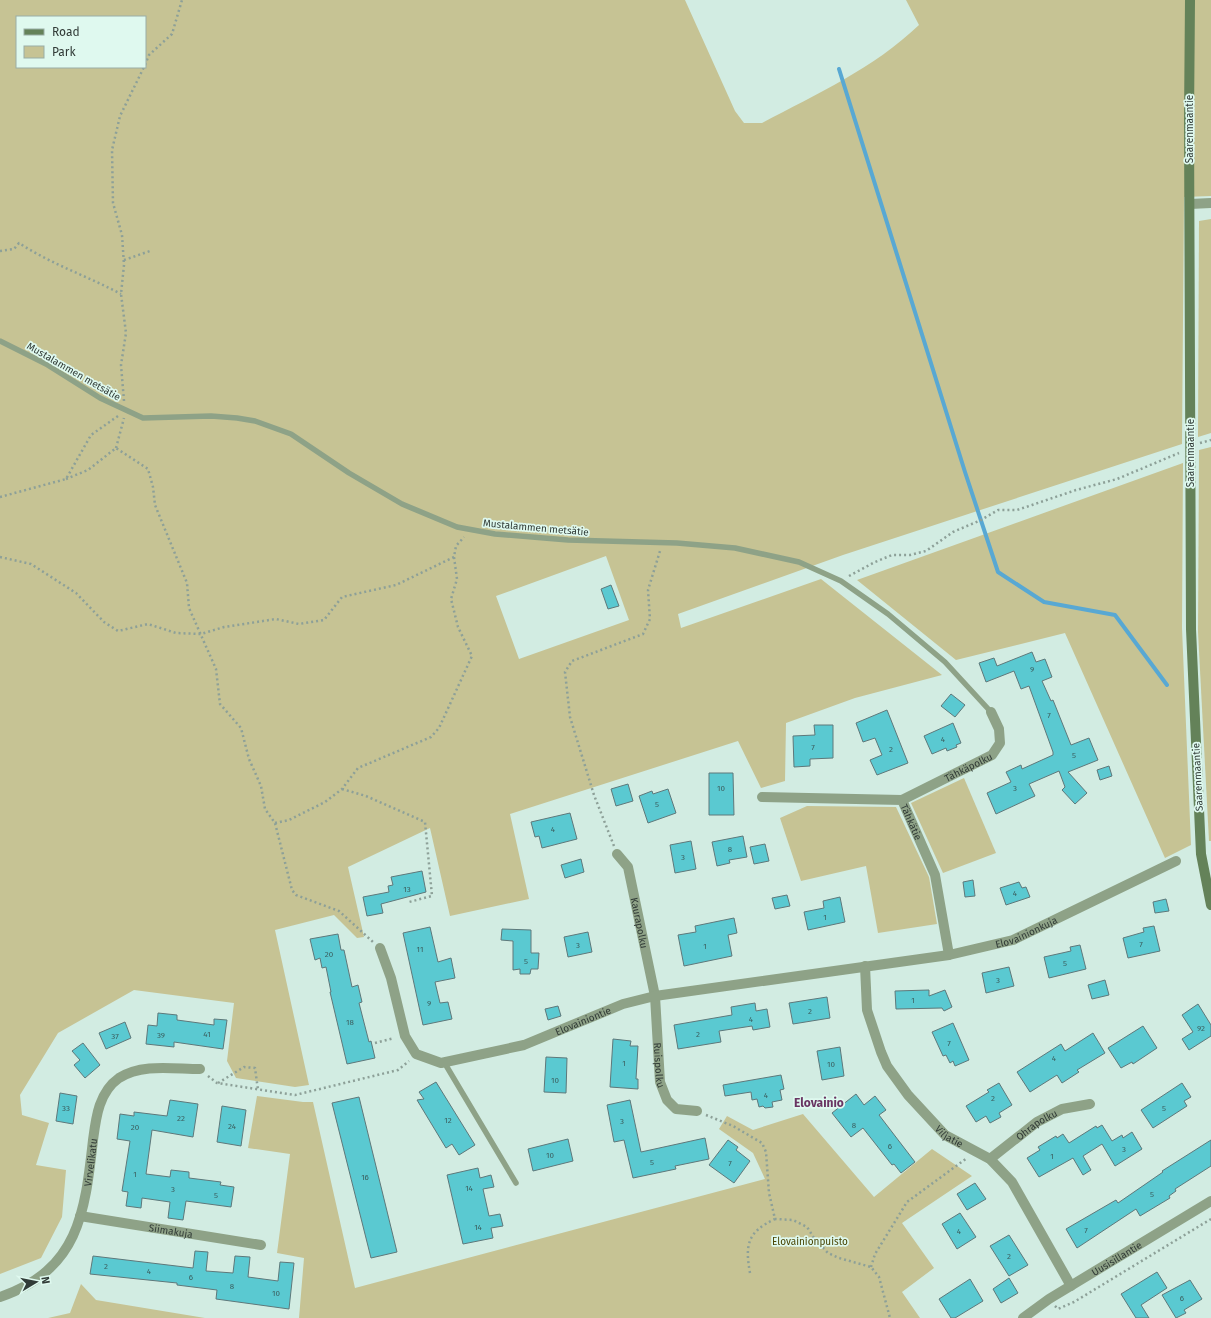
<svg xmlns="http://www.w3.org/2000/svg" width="1211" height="1318" font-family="'Fira Sans',sans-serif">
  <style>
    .green { fill: #c6c394; fill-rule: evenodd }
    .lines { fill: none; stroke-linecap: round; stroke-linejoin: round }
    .stream { stroke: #58a8d3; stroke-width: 4 }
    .building { fill: #5ac9d1; stroke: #5e787a }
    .path { stroke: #8da098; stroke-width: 2.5; stroke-dasharray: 2 3; stroke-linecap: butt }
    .lane { stroke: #8ea287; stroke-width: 5.5 }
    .street { stroke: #8ea287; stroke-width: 10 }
    .secondary { stroke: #648259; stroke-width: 10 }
    .labels { text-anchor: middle; stroke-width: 3.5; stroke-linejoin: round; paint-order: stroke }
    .number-label { font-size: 8px; fill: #3b5e5e }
    .street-label { font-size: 10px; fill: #313b37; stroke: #dff9ef }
    .park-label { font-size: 10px; fill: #484302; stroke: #dff9ef }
    .quarter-label { font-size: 12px; font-weight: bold; fill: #693462; stroke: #dff9ef }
  </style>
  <rect width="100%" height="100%" fill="#d2ece2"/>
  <g class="green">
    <path d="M 0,0 L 685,0 L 735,111 L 744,123 L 762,123 C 817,94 874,68 919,25 L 906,0 L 1211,0 L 1211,196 L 1184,197 L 1182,444 L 843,555 L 678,614 L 681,628 L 821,579 L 942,675 L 855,698 L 786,723 L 785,781 L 761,788 L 738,741 L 510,814 L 529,899 L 450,916 L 430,828 L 348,867 L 364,937 L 357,938 L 334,915 L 275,930 L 309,1085 L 295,1087 L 236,1078 L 227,1061 L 234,1003 L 134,990 L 58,1033 L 20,1095 L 22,1115 L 49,1123 L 36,1165 L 66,1170 L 62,1217 L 41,1258 L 0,1274 ZM 17,17 L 145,17 L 145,67 L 17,67 ZM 606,556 L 629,620 L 519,659 L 496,596 Z"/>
    <polygon points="1211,219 1211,433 1198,437 1199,221"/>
    <polygon points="1211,447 1211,841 1209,841 1198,632 1199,450"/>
    <polygon points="1183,463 1182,628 1191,845 1165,858 1065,633 956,660 857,580"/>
    <polygon points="964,778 996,853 943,873 911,803"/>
    <polygon points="807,806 896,807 929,877 937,924 878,933 866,866 801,881 780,818"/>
    <polygon points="257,1096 303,1102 313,1102 355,1288 765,1179 753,1153 719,1129 727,1116 753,1130 803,1114 874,1197 932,1149 972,1176 902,1223 934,1268 902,1292 920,1318 299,1318 304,1258 277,1253 290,1154 248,1148"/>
    <polygon points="81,1284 96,1300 205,1318 48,1318 70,1313"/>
  </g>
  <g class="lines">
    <polyline class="stream" points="839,69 965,472 998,572 1044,602 1115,615 1167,685"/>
  </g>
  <g class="building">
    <polygon points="611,585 619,606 608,609 601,589"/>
    <polygon points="1032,652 1036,662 1045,659 1052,677 1042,681 1051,701 1053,700 1071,745 1089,738 1098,760 1068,772 1087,793 1075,804 1062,790 1065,787 1059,771 1029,784 1035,796 996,814 987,793 1011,782 1006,772 1021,765 1022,769 1053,755 1053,752 1029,686 1021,689 1014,671 986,682 979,663 994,658 997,666"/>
    <polygon points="951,694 965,705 955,717 941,706"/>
    <polygon points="887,710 908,763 877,775 870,760 882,755 875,738 863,742 856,723"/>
    <polygon points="953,723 961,743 956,745 957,747 947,751 946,748 932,754 924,736"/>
    <polygon points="814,725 833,725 833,758 810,759 810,766 794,767 793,736 815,735"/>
    <polygon points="1109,766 1112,776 1100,780 1097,770"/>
    <polygon points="709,773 733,773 734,815 709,815"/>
    <polygon points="628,784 633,801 616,806 611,789"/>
    <polygon points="668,789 676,813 648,823 639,796 652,791 653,794"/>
    <polygon points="570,813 577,839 542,848 539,836 535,837 531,822"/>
    <polygon points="743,836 747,857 729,860 730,863 717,866 712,842"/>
    <polygon points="691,841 696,869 675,873 670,845"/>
    <polygon points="765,844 769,861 754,864 750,847"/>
    <polygon points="581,859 584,872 565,878 561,865"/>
    <polygon points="422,871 426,892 381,904 383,913 367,916 363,897 389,892 388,886 393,885 391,877"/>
    <polygon points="973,880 975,896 965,897 963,882"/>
    <polygon points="1019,882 1022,888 1026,887 1030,897 1006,905 1000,888"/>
    <polygon points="787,895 790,906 775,909 772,898"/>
    <polygon points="840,897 845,922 808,930 804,912 824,908 823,901"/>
    <polygon points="1166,899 1169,911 1155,913 1153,902"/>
    <polygon points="734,918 737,933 728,935 732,956 684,966 678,935 696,932 695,926"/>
    <polygon points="1154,926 1160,951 1128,958 1123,938 1144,932 1143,928"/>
    <polygon points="430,927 438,962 451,958 455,978 435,982 440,1003 448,1002 452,1019 423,1025 403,933"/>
    <polygon points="502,929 531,930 531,953 539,953 538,969 531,969 530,974 520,974 520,969 513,970 513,941 501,940"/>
    <polygon points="588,932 592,952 568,957 564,937"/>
    <polygon points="338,934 341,950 344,950 352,987 358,985 362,1002 359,1003 369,1042 371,1041 375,1058 347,1064 330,992 331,992 326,967 322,968 320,958 315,960 310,939"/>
    <polygon points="1080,945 1086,969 1049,978 1044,957 1071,951 1070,947"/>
    <polygon points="1009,967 1014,986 986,993 982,973"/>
    <polygon points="1105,980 1109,995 1092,999 1088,985"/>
    <polygon points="929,990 929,996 945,990 952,1007 944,1011 942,1008 896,1009 895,991"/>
    <polygon points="827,997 830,1018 793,1024 789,1003"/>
    <polygon points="755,1003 756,1011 767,1009 770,1027 753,1030 752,1026 719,1031 721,1042 678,1049 674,1025 732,1015 731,1007"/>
    <polygon points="1198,1004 1211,1025 1211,1036 1189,1050 1182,1039 1193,1032 1182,1015"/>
    <polygon points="558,1006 561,1016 548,1020 545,1009"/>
    <polygon points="158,1013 177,1015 177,1020 214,1025 214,1019 227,1020 223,1049 174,1042 174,1047 146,1044 148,1025 157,1026"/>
    <polygon points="125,1022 131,1038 106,1049 99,1033"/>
    <polygon points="953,1023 969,1060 955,1066 953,1061 950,1063 946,1055 943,1056 932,1032"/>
    <polygon points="1143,1026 1157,1048 1133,1064 1132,1062 1121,1068 1108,1048"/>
    <polygon points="1093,1033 1105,1053 1077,1070 1079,1072 1062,1083 1057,1075 1030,1092 1017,1072 1061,1044 1065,1051"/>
    <polygon points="613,1039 631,1041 630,1046 638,1046 636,1079 638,1079 638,1089 610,1087"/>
    <polygon points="83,1043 100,1065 85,1078 74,1065 80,1060 72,1051"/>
    <polygon points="840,1047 844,1076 822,1080 817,1051"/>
    <polygon points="546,1057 567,1058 566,1093 544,1092"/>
    <polygon points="781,1075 784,1089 780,1090 782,1100 772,1102 773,1107 765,1108 763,1106 759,1107 757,1099 752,1100 751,1092 725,1096 723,1085"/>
    <polygon points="436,1082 475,1145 459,1155 452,1144 446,1148 417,1100 424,1099 419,1092"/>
    <polygon points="999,1083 1012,1105 999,1113 1001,1117 990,1123 986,1116 976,1122 966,1106 989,1092 987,1090"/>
    <polygon points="1182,1083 1191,1097 1184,1101 1187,1106 1153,1128 1141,1110"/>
    <polygon points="60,1093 77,1096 73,1124 56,1121"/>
    <polygon points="856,1094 864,1105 875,1096 886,1110 879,1115 915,1162 901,1173 894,1164 892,1165 863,1128 851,1137 832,1113"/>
    <polygon points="359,1097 397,1252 371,1258 332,1103"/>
    <polygon points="170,1100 198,1104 193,1137 152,1130 146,1174 170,1177 171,1170 189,1172 189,1178 221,1182 220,1185 234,1187 231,1207 186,1201 183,1220 168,1218 170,1202 142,1198 141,1208 126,1206 128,1192 122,1191 130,1141 117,1139 120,1114 134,1116 134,1112 167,1116"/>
    <polygon points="630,1100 641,1152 705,1138 709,1159 675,1166 676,1169 633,1178 624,1140 614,1142 607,1105"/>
    <polygon points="222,1106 246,1110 241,1146 217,1142"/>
    <polygon points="1102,1125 1112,1141 1122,1135 1123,1138 1132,1132 1142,1149 1115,1166 1102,1144 1083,1156 1091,1170 1083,1175 1073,1158 1039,1177 1027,1158 1040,1150 1038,1147 1056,1136 1057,1138 1063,1134 1069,1143 1096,1126 1097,1128"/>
    <polygon points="568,1139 573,1161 533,1171 528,1149"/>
    <polygon points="728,1140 738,1147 736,1150 750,1161 734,1183 709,1165"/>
    <polygon points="1211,1140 1211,1166 1175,1189 1176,1191 1169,1196 1170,1198 1140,1216 1136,1209 1077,1248 1066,1229 1116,1200 1118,1203 1163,1172 1162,1171"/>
    <polygon points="478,1168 480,1178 491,1175 494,1187 483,1189 489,1216 500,1214 503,1226 491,1228 493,1238 463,1244 447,1175"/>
    <polygon points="975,1183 986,1199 967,1210 957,1194"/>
    <polygon points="960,1213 976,1237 957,1249 942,1224"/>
    <polygon points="1009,1235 1028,1265 1009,1276 990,1246"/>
    <polygon points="195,1251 208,1252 206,1271 233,1273 235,1256 250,1257 248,1277 278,1281 280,1262 294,1263 289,1309 216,1299 217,1290 177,1285 177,1283 90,1274 93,1256 193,1268"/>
    <polygon points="1157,1272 1167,1288 1141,1305 1149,1318 1136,1318 1121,1294"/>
    <polygon points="1009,1278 1018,1293 1001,1303 993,1289"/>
    <polygon points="970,1279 983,1301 955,1318 951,1318 939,1299"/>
    <polygon points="1190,1280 1202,1299 1184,1310 1186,1313 1176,1318 1162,1295"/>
  </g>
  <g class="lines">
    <g class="path">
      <polyline points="145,65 149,55 172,34 182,0"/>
      <path d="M 0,251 L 14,249 L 19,243 C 51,264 87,276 121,294"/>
      <polyline points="124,260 150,251"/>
      <polyline points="124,401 121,365 126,333 121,294 124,265 122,235 113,203 112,150 120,116 144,67"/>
      <polyline points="1200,443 1211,440"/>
      <polyline points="116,448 124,418"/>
      <polyline points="66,479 88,470 116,448 148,469 153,487 155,505 187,583 189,608 216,669 220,704 241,728 249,759 261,786 265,809 275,823 292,890 296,895 339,911 373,942"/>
      <polyline points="0,497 66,479 91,435 118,416"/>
      <polyline points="0,557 31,564 76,593 104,622 118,631 148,624 176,633 201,634 224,627 276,619 299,624 324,620 342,597 396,585 454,557"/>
      <polyline points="849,576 875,562 892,555 910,555 926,551 953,532 981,520 998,510 1017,510 1032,505 1076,490 1117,479 1179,453"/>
      <polyline points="342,789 366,796 425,822 432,896 409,902"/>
      <polyline points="275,823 289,820 325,802 342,789 358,768 431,737 439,728 472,656 458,627 451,599 457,579 454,557 456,546 464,537"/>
      <polyline points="614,846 594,795 570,717 565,672 572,661 643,634 650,619 648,590 660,551"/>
      <polyline points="375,1043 394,1038"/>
      <polyline points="208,1076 217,1083 295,1095 398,1070 409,1061"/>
      <polyline points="218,1083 244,1067 255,1068 258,1090"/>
      <polyline points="706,1115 733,1126 762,1143 766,1152 769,1193 775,1219 793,1220 807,1227 814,1238 828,1253 839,1258 871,1267 879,1277 890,1318"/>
      <polyline points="871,1267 875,1254 907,1202 967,1158"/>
      <path d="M 750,1273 C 745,1245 747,1232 775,1219"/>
      <polyline points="1055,1306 1058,1309 1074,1302 1211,1219"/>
    </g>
    <g class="lane">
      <polyline points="0,341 46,364 100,398 143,418 211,416 237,418 255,421 291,434 349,473 402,504 457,527 495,534 568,540 677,543 735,548 799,562 841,581 888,614 945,662 991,712"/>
      <polyline points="444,1062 516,1183"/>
    </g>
    <g class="street">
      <polyline points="1190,204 1211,203"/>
      <path id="s1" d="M 762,797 L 902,800 L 935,875 L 949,955"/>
      <path id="s2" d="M 902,800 L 992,755 L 1000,743 L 999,729 L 991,712"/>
      <path id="s3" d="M 617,854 L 628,867 L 655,996 L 660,1082 L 667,1100 L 676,1109 L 697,1111"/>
      <path id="s4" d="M 380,948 L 391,978 L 405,1036 L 416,1054 L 441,1063 L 524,1045 L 623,1004 L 655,996 L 949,955 L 1013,940 L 1176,861"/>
      <path id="s5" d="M 865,966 L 867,1010 L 881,1052 L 887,1066 L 908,1095 L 945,1135 L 990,1159 L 1012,1182 L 1071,1286"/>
      <path id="s6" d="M 990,1159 L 1037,1122 L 1062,1109 L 1090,1104"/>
      <path id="s7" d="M 80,1216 L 261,1245"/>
      <path id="s8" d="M 0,1297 C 79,1270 85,1212 93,1140 C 96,1117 99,1092 119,1078 C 142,1063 174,1069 200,1069"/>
      <path id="s9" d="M 1023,1318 L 1049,1299 L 1211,1201"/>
    </g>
    <polyline class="secondary" points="1190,0 1189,119 1191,629 1201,854 1211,905"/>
  </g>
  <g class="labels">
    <g class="number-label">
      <text x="1032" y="672">9</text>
      <text x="1049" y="718">7</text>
      <text x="943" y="742">4</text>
      <text x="813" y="750">7</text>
      <text x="891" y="752">2</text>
      <text x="1074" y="758">5</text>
      <text x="721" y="791">10</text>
      <text x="1015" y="791">3</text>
      <text x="657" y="807">5</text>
      <text x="553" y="832">4</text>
      <text x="730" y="852">8</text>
      <text x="683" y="860">3</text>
      <text x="407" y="892">13</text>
      <text x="1015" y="896">4</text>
      <text x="825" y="920">1</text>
      <text x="1141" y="947">7</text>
      <text x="578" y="948">3</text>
      <text x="705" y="949">1</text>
      <text x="420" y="952">11</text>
      <text x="329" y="957">20</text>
      <text x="526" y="964">5</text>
      <text x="1065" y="966">5</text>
      <text x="998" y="983">3</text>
      <text x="913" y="1003">1</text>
      <text x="429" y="1006">9</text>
      <text x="810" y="1014">2</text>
      <text x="751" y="1022">4</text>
      <text x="350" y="1025">18</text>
      <text x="1201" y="1031">92</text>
      <text x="207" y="1037">41</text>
      <text x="698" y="1037">2</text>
      <text x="161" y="1038">39</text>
      <text x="115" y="1039">37</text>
      <text x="949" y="1046">7</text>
      <text x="1054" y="1061">4</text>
      <text x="624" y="1066">1</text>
      <text x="831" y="1067">10</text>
      <text x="555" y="1083">10</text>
      <text x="766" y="1098">4</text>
      <text x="993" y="1101">2</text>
      <text x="66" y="1111">33</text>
      <text x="1164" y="1111">5</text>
      <text x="181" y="1121">22</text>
      <text x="448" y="1123">12</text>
      <text x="622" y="1124">3</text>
      <text x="854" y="1128">8</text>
      <text x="232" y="1129">24</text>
      <text x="135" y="1130">20</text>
      <text x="890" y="1149">6</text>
      <text x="1124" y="1152">3</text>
      <text x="550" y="1158">10</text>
      <text x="1052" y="1159">1</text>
      <text x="652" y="1165">5</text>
      <text x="730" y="1166">7</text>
      <text x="135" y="1177">1</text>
      <text x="365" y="1180">16</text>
      <text x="469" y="1191">14</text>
      <text x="173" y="1192">3</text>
      <text x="1152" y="1197">5</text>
      <text x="216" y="1198">5</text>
      <text x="478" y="1230">14</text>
      <text x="1086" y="1233">7</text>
      <text x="959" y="1234">4</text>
      <text x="1009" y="1259">2</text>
      <text x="106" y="1269">2</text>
      <text x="149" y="1274">4</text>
      <text x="191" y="1280">6</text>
      <text x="232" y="1289">8</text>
      <text x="276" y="1296">10</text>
      <text x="1182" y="1301">6</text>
    </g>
    <g class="street-label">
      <text transform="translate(1189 129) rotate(-90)" y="4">Saarenmaantie</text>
      <text transform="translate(74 371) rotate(30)" y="4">Mustalammen metsätie</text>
      <text transform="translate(1190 453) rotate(-90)" y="4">Saarenmaantie</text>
      <text transform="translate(536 527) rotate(5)" y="4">Mustalammen metsätie</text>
      <text dy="4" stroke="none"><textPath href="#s2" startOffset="74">Tähkäpolku</textPath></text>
      <text transform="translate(1197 777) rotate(-93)" y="4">Saarenmaantie</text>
      <text dy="4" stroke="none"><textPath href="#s1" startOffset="164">Tähkätie</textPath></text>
      <text dy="4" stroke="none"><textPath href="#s3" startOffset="74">Kaurapolku</textPath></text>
      <text dy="4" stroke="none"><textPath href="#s4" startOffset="742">Elovainionkuja</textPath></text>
      <text dy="4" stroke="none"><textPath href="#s4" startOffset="288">Elovainiontie</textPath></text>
      <text dy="4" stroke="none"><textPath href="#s3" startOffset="218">Ruispolku</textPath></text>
      <text dy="4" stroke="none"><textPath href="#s6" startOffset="58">Ohrapolku</textPath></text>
      <text dy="4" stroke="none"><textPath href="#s5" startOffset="198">Viljatie</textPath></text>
      <text dy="4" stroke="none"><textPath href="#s8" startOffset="174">Virvelikatu</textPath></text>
      <text dy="4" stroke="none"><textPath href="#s7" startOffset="92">Siimakuja</textPath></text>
      <text dy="4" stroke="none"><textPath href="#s9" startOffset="111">Uusisillantie</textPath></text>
    </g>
    <g class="park-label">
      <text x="810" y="1245">Elovainionpuisto</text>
    </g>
    <g class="quarter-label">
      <text x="819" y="1107">Elovainio</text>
    </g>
  </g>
  <rect x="16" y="16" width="130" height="52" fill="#dff9ef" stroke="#99ada5"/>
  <rect x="24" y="29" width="20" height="6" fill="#648259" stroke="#99ada5"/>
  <text x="52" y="36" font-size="12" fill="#313b37">Road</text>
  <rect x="24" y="46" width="20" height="12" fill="#c6c394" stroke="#99ada5"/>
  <text x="52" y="56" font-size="12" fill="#313b37">Park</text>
  <g transform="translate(36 1282) rotate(80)" stroke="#dff9ef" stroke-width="3" paint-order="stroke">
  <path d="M0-3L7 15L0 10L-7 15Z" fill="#313b37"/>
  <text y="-6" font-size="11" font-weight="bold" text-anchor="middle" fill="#313b37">N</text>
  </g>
</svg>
